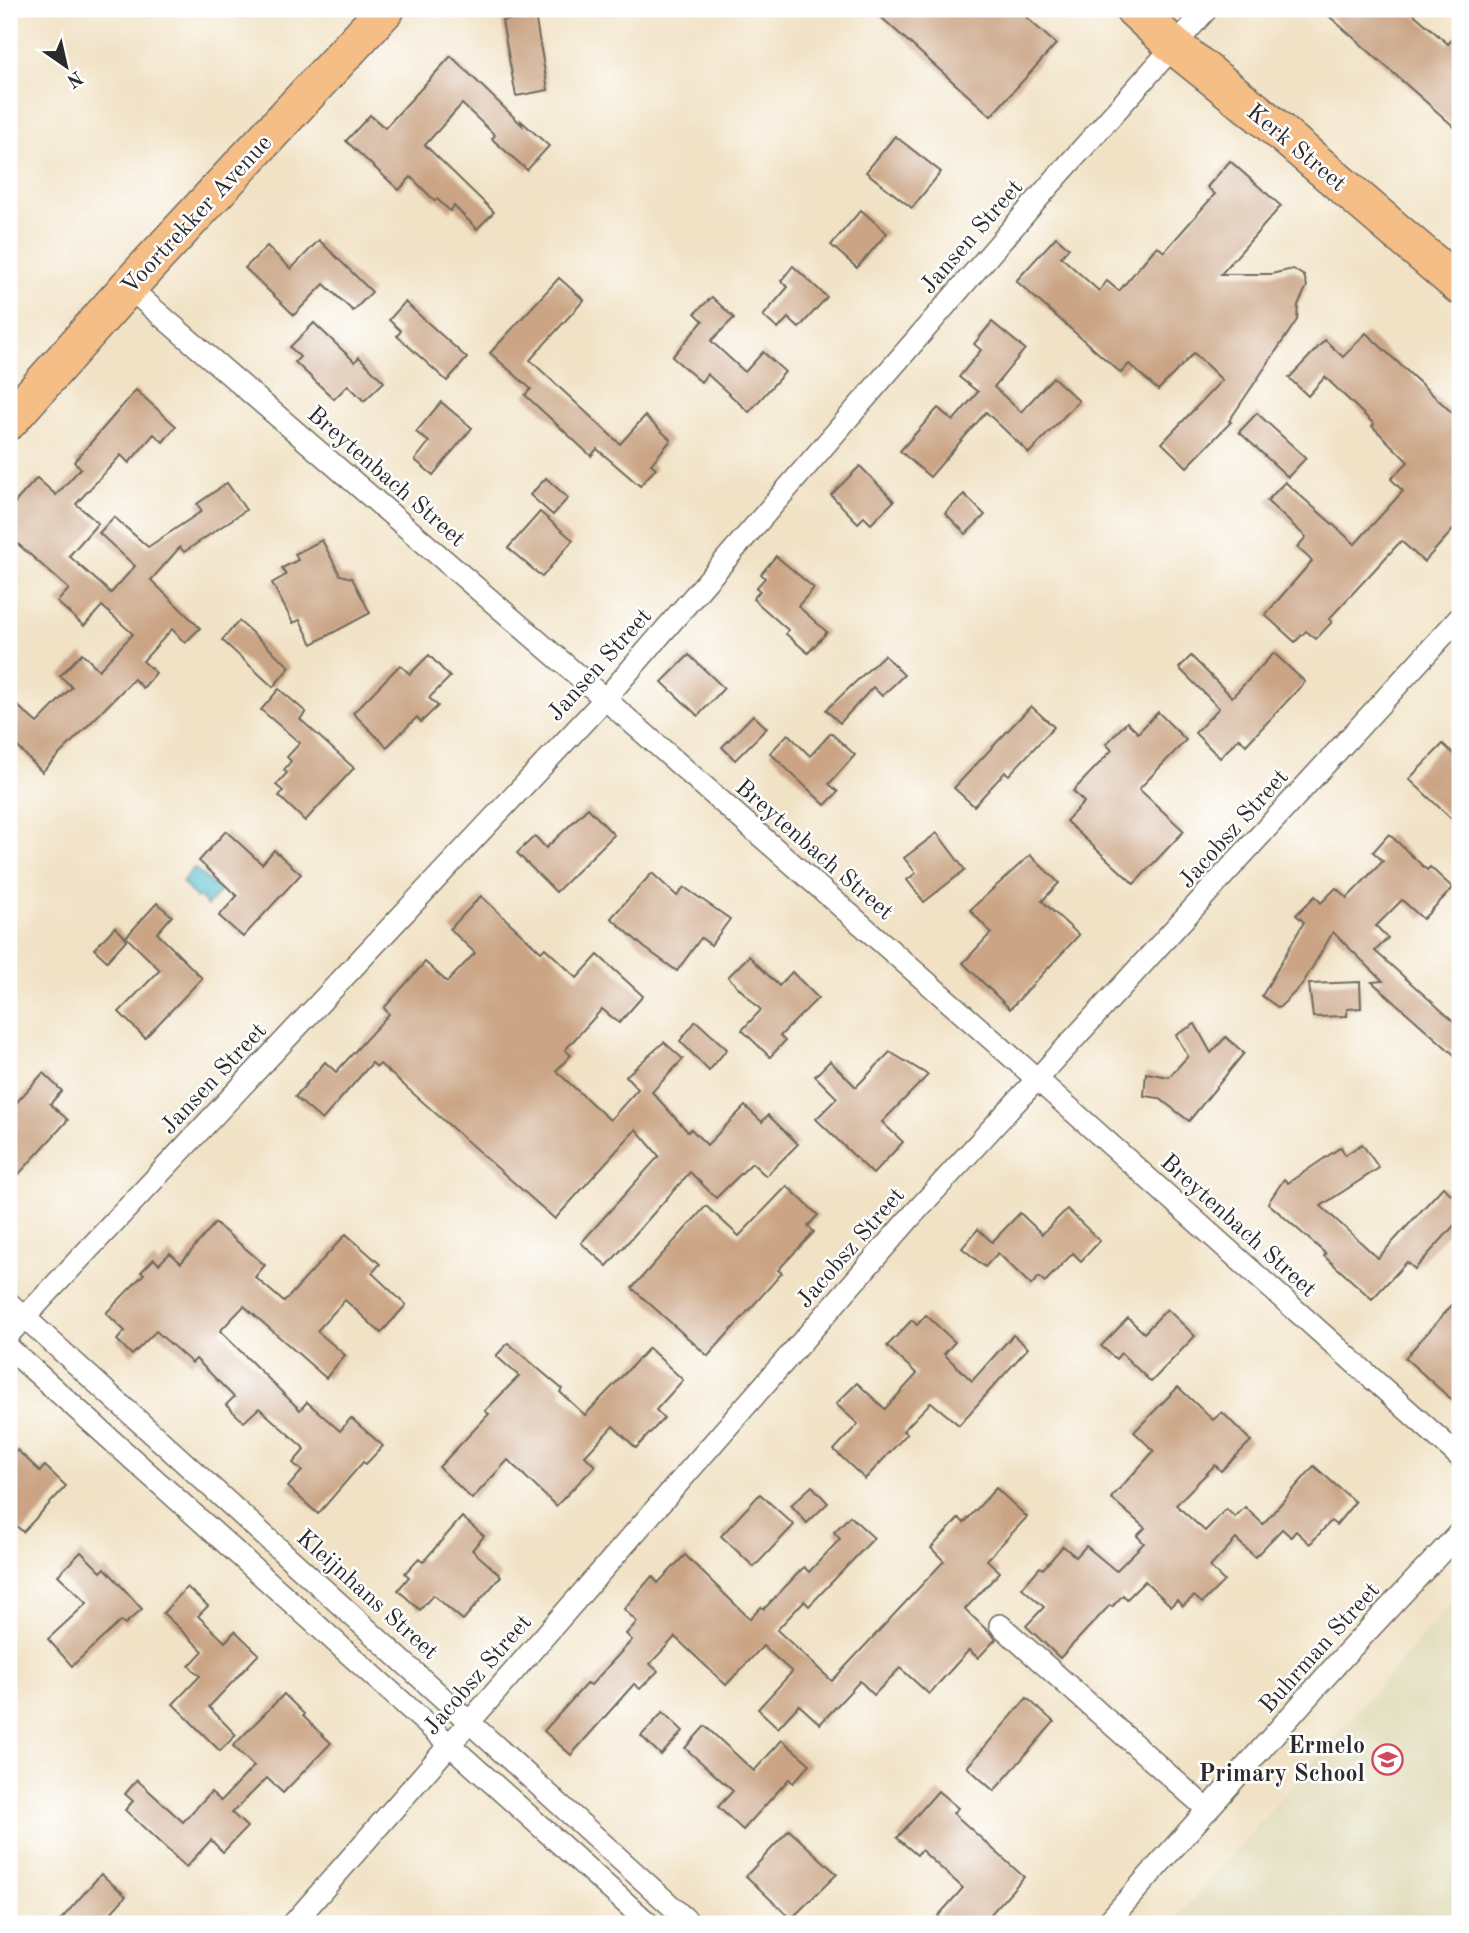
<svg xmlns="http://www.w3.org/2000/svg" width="1469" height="1933" font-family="'Old Standard TT',serif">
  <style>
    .built { fill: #e1dcba }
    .water { fill: #52becd; stroke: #3e747c; stroke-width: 2 }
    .building { fill: #caa484 }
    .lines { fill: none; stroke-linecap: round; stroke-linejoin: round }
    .street-casing { stroke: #706b61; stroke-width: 24 }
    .highway-casing { stroke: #706b61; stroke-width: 40 }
    .street { stroke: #fff; stroke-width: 21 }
    .highway { stroke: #f6be87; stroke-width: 37 }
    .labels { text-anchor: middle; stroke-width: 5; stroke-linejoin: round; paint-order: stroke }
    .street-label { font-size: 24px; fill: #2b2b2b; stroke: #fff }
    .poi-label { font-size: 24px; font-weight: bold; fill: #2b2b2b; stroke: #fff; text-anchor: end }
  </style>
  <rect width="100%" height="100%" fill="#fff"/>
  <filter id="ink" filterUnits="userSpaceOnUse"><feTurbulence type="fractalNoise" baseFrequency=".0143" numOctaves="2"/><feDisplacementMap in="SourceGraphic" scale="14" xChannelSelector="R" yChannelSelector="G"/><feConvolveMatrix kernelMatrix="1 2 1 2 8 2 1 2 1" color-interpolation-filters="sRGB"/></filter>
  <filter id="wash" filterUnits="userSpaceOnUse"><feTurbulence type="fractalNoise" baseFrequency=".00686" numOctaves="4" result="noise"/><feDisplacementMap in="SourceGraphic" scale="28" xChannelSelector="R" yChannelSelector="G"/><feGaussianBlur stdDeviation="1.57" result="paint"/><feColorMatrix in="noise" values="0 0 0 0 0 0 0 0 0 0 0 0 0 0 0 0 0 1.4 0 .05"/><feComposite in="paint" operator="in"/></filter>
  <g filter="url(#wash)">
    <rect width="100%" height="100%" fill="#f1e2c5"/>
    <polygon class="built" points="1460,1593 1460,1924 1171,1924"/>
    <polygon class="water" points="194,868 220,891 207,906 201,898 196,898 182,882"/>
    <g id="blocks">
      <g class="building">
        <polygon points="872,9 1017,9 1056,44 991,116"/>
        <polygon points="1321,9 1408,9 1448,44 1460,31 1460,132"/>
        <polygon points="535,15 548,90 516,96 502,21"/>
        <polygon points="451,56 522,125 521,121 549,146 527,170 492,139 495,135 462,104 425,145 494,212 477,229 454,206 450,211 437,199 435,201 411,177 399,190 346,141 370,115 385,128"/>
        <polygon points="895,136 941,172 912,208 866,172"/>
        <polygon points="1230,161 1281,206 1221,274 1271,274 1293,269 1304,276 1307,286 1298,305 1297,320 1229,421 1231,422 1187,467 1162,443 1222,380 1194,353 1158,390 1129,364 1121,373 1016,281 1056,237 1069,248 1061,257 1099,291 1107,281 1119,291 1157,246 1164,252 1215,194 1207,187"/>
        <polygon points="861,210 887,233 857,268 831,245"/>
        <polygon points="319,240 372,292 353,311 324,284 294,315 245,268 267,246 291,269"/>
        <polygon points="793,266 827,297 799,328 788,318 778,329 763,316 788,287 781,281"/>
        <polygon points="559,278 584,300 530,360 620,444 645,416 671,440 651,464 656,468 640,486 597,449 591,456 525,395 531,389 490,353"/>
        <polygon points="712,297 734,318 711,341 745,372 763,352 785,372 749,412 707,374 701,382 672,357 703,321 695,313"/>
        <polygon points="405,302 467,358 447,381 397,336 401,331 389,320"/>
        <polygon points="992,322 1025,349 994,387 1021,412 1053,377 1079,401 1029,453 986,412 930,477 900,451 938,408 953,421 978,392 959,377 981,350 974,344"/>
        <polygon points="314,323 355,362 359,357 384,382 364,401 348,385 334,399 295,362 300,357 290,347"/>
        <polygon points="1366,333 1460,420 1460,522 1424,562 1401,541 1329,619 1332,622 1316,639 1306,631 1295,642 1265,615 1312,561 1297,547 1306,537 1267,501 1285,482 1355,544 1403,491 1391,479 1408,462 1372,426 1374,424 1325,377 1308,396 1289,378 1325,340 1343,357"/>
        <polygon points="136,390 176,426 163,442 154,434 129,463 121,455 76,504 98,523 69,556 111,593 135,566 99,533 114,517 148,547 202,511 197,504 227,483 246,510 184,552 180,547 151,580 200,628 185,643 172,629 143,661 156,673 143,688 134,679 42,772 9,738 9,698 37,723 72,687 60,676 82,653 99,670 133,634 102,606 84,626 57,602 69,589 9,536 9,509 37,478 56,495 81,468 74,462"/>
        <polygon points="441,402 472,428 433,475 415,460 429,442 416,432"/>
        <polygon points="1257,413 1306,458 1288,477 1239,432"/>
        <polygon points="860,466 894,501 871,524 864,517 858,523 831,495"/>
        <polygon points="546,478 568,498 553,515 530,495"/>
        <polygon points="964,494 985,515 966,534 945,513"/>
        <polygon points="540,512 573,540 542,577 508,548"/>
        <polygon points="322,540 340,575 352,578 370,613 312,644 300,620 293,623 272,583 286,575 282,568 298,560 295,554"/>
        <polygon points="776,556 814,588 798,606 827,632 808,653 786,634 788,630 753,599 760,591 756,588 765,578 761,574"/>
        <polygon points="239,621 290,667 273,687 222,640"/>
        <polygon points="1274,653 1305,682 1246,745 1239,738 1220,758 1195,733 1219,708 1179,668 1191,656 1232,697"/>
        <polygon points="429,655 450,677 429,698 438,706 421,722 417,717 387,747 353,713 400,665 410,674"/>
        <polygon points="689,655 724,688 698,716 662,682"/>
        <polygon points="884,655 904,675 882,696 873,687 840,723 826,710"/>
        <polygon points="279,689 306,712 300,719 354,768 305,821 279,796 283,791 276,785 287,773 284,770 291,761 287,757 300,743 261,710"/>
        <polygon points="1031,706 1054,727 1009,775 1005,772 974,806 954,788"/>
        <polygon points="1158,712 1186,740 1139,789 1184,831 1134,884 1066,821 1084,802 1073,791 1112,750 1106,744 1127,722 1138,733"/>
        <polygon points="753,715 767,728 735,760 722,747"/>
        <polygon points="831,733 855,755 829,784 838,792 825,805 770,753 788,734 810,756"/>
        <polygon points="1443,744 1460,760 1460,827 1409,779"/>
        <polygon points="588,808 614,835 556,892 517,853 535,836 546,848"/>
        <polygon points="226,831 262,864 274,850 301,874 243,937 219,916 237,896 199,861"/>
        <polygon points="937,833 965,870 924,902 907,880 916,873 904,858"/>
        <polygon points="1389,834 1427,870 1430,867 1453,888 1423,919 1402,900 1376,926 1388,938 1375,951 1460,1027 1460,1060 1372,982 1383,981 1333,932 1302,985 1279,1008 1262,996 1304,922 1296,915 1315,896 1321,903 1336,888 1347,898 1383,861 1373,852"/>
        <polygon points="1030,855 1059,883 1042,901 1079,935 1010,1009 963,963 991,933 970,910"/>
        <polygon points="652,873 677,896 684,887 730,919 711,945 701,938 677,971 645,948 611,918"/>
        <polygon points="481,896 541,952 545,948 577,978 598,955 643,996 619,1023 602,1009 565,1050 571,1055 556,1071 610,1120 638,1089 626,1076 664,1042 683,1059 652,1092 688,1132 691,1129 707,1145 745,1106 762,1122 768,1115 798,1144 766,1176 752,1163 716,1198 690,1172 607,1266 581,1243 659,1156 636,1129 555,1219 380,1064 377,1067 372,1063 322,1120 295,1097 325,1062 336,1072 389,1014 384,1008 425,962 447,982 475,953 450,929"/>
        <polygon points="157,903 172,916 157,933 202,978 145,1038 119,1012 160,970 126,937"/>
        <polygon points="115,927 127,939 107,961 94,949"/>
        <polygon points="749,956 779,986 792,972 818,998 780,1036 785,1041 770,1057 742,1030 761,1010 728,977"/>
        <polygon points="1360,982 1361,1008 1347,1009 1347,1016 1313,1017 1309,984"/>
        <polygon points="696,1021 727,1049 709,1071 680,1041"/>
        <polygon points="1195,1024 1211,1053 1226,1037 1244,1053 1189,1121 1159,1098 1144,1096 1146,1073 1169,1077 1188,1056 1176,1035"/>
        <polygon points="890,1052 928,1075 882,1122 903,1142 873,1174 816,1119 837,1098 815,1076 830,1061 856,1087"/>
        <polygon points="43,1073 62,1091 50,1104 68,1120 9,1185 9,1111"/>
        <polygon points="1362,1144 1379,1168 1321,1206 1378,1258 1443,1187 1460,1202 1460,1219 1415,1269 1407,1262 1372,1299 1324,1256 1326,1254 1268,1203 1284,1179 1288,1183 1341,1147 1345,1155"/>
        <polygon points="787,1186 818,1215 808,1226 814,1232 778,1270 782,1273 708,1356 632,1288 706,1206 739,1236"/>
        <polygon points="1067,1209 1100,1241 1081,1261 1073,1253 1045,1282 1039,1277 1031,1285 998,1253 985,1267 962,1248 978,1229 992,1242 1020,1213 1042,1234"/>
        <polygon points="215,1223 265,1265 255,1277 284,1302 346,1234 380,1264 372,1273 406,1305 381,1333 345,1300 317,1331 345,1355 326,1378 244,1306 220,1331 300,1410 307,1402 340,1431 351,1418 383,1446 366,1464 363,1462 318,1514 288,1487 302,1471 293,1463 305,1449 259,1408 244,1422 226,1405 234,1397 196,1359 192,1363 156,1331 132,1355 117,1340 125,1331 106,1313 144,1274 141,1272 154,1259 159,1264 170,1253 181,1263"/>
        <polygon points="1460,1296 1460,1407 1405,1358"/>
        <polygon points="1167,1309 1195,1336 1151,1382 1121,1353 1116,1359 1101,1346 1128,1318 1144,1333"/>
        <polygon points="926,1315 955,1342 944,1354 972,1381 1013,1335 1028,1348 959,1425 931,1402 903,1431 907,1434 865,1479 834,1450 858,1424 836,1404 857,1383 885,1409 917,1374 887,1346 912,1320 917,1325"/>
        <polygon points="508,1343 562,1389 560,1392 585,1415 649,1348 683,1380 656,1410 664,1418 636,1448 613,1426 585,1456 595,1466 556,1506 508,1460 472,1499 439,1467 489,1414 485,1411 519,1376 496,1356"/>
        <polygon points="1178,1387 1213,1420 1222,1412 1251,1441 1221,1471 1215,1465 1176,1505 1205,1531 1226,1509 1235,1517 1245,1507 1263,1524 1314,1466 1355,1502 1336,1525 1331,1521 1310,1544 1296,1531 1291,1537 1282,1529 1255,1557 1236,1539 1210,1567 1224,1581 1202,1603 1194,1596 1183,1606 1177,1600 1171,1606 1145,1581 1127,1599 1123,1595 1112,1607 1110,1605 1060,1658 1026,1626 1044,1607 1022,1588 1040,1567 1043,1569 1063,1546 1076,1557 1086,1546 1116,1571 1144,1543 1137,1536 1145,1528 1111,1498 1154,1451 1134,1432"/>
        <polygon points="17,1450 40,1471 45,1466 66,1486 23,1532 9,1519 9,1459"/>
        <polygon points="812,1486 828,1503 807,1523 791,1505"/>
        <polygon points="996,1488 1027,1517 987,1560 1000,1572 965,1609 996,1639 978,1658 969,1650 929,1694 900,1668 874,1695 860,1681 820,1724 799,1705 778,1728 758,1709 792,1672 763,1646 726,1685 675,1637 650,1664 658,1671 640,1689 634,1684 571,1755 544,1731 587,1683 591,1685 632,1640 626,1634 637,1622 624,1609 652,1576 658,1583 685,1555 750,1619 761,1607 764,1609 804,1567 809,1572 840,1539 834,1532 850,1516 874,1538 809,1606 804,1601 777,1630 832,1681 944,1561 931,1548 959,1518 964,1523"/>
        <polygon points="760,1494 794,1525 754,1567 721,1536"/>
        <polygon points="462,1517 484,1536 472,1550 501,1576 463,1620 433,1595 420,1610 398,1590 409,1577 405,1573 419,1558 423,1562"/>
        <polygon points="81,1552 101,1572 105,1568 142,1609 125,1624 121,1621 72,1666 48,1639 87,1603 58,1575"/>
        <polygon points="187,1587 208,1606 198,1616 225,1642 235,1631 259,1654 209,1707 236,1735 220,1751 173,1704 200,1676 189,1666 203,1651 163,1613"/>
        <polygon points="284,1694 304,1714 303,1716 331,1743 283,1793 267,1778 232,1813 247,1827 223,1852 211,1840 186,1867 125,1810 133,1801 125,1794 137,1780 183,1822 211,1792 221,1801 254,1766 233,1746"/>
        <polygon points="1027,1698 1054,1722 994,1791 967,1767"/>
        <polygon points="663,1712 683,1731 661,1755 641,1736"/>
        <polygon points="705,1726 754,1771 782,1740 810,1764 793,1783 789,1779 743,1830 718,1807 733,1791 685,1748"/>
        <polygon points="938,1791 958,1808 953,1813 1024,1877 982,1924 947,1924 938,1916 963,1888 921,1850 917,1855 897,1838"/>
        <polygon points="789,1830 837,1874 791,1919 746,1876"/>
        <polygon points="101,1874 126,1896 101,1924 57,1924"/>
      </g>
    </g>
  </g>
  <g filter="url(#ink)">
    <use href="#blocks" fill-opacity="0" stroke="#706b61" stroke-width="2"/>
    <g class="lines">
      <defs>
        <g id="street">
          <polyline points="128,287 605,699 1038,1080 1460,1457"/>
          <polyline points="9,1303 691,1924"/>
          <polyline points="9,1334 605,699 1049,186 1207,9"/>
          <polyline points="9,1348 649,1924"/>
          <polyline points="1000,1625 1208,1810"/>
          <polyline points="293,1924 908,1220 1460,617"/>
          <polyline points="1106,1924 1343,1657 1460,1532"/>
        </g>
        <g id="highway">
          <polyline points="1134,9 1174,46 1258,113 1460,286"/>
          <polyline points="9,421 128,287 386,9"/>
        </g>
      </defs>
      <use href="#street" class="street-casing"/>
      <use href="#highway" class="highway-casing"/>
      <use href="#street" class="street"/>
      <use href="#highway" class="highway"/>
    </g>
  </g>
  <defs>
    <symbol id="school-ring" viewBox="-11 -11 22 22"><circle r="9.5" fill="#fff" stroke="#d1495b" stroke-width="1.5"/><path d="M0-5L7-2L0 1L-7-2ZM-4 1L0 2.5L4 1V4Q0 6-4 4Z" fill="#d1495b"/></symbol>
  </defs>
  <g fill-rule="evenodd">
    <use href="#school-ring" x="1370" y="1742" width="35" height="35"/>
  </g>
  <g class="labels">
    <g class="street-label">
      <text transform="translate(1297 147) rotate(40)" y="8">Kerk Street</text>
      <text transform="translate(196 214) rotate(-47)" y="8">Voortrekker Avenue</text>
      <text transform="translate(971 236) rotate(-49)" y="8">Jansen Street</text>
      <text transform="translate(387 476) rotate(41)" y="8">Breytenbach Street</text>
      <text transform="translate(599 664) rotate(-48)" y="8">Jansen Street</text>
      <text transform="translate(1233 828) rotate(-48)" y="8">Jacobsz Street</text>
      <text transform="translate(815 849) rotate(41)" y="8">Breytenbach Street</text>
      <text transform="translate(213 1078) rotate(-47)" y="8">Jansen Street</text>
      <text transform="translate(1239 1225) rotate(42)" y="8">Breytenbach Street</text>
      <text transform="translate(850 1247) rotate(-49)" y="8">Jacobsz Street</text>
      <text transform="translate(368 1594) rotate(42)" y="8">Kleijnhans Street</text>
      <text transform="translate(1319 1647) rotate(-48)" y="8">Buhrman Street</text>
      <text transform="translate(477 1674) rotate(-49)" y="8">Jacobsz Street</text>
    </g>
    <g class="poi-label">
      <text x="1365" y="1753">Ermelo<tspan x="1365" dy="28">Primary School</tspan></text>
    </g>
  </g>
  <rect width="1469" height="1933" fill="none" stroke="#fff" stroke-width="35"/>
  <g transform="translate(66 66) rotate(146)" stroke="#ffffff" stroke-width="5" paint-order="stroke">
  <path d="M0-5L12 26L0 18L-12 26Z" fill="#2b2b2b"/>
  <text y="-10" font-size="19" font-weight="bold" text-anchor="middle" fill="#2b2b2b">N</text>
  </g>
</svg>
